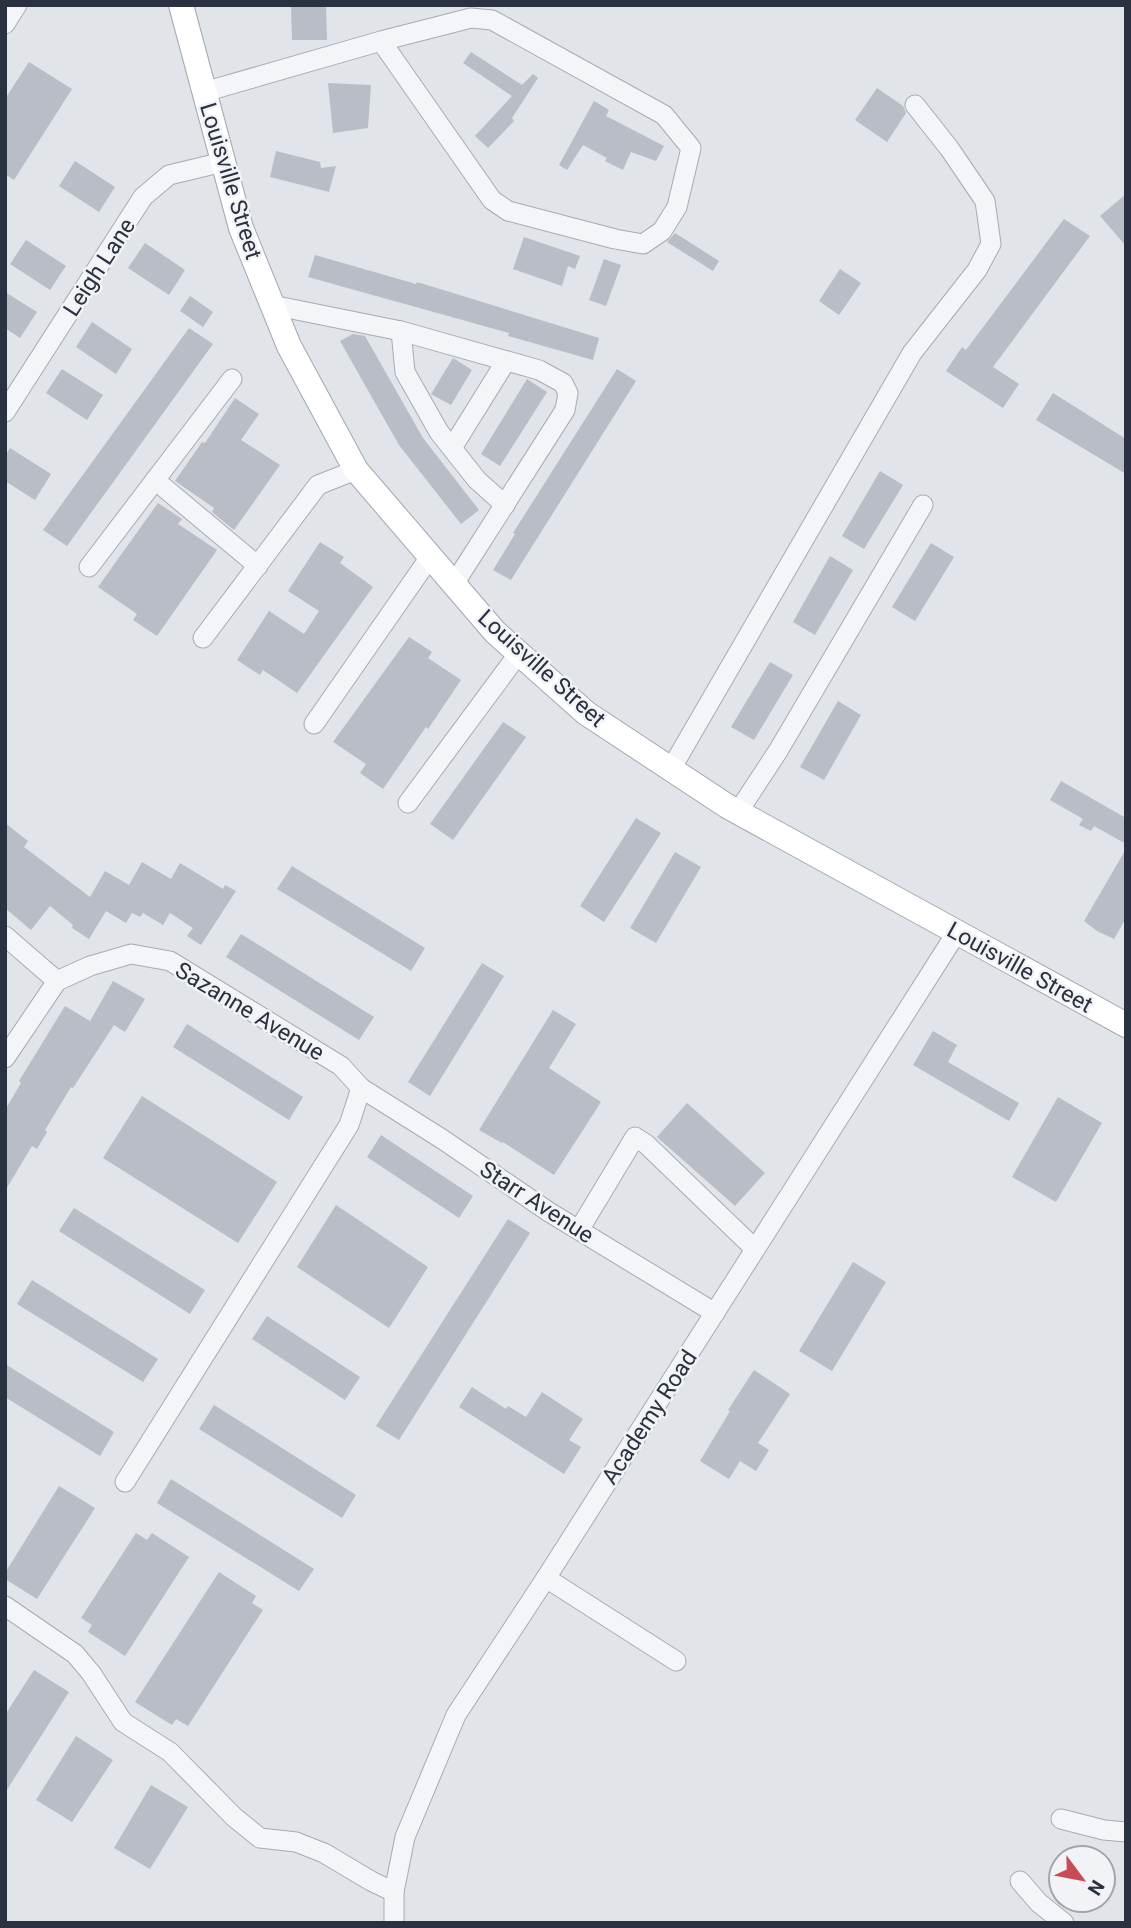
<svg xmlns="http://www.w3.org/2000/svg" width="1131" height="1928" font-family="Roboto,sans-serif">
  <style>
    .building { fill: #b9bdc6 }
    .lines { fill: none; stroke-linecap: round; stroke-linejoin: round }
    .minor-casing { stroke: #a6abb3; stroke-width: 21 }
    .major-casing { stroke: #a1a7b4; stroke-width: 26 }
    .minor { stroke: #f4f5f8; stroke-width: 19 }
    .major { stroke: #fff; stroke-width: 24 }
    .labels { text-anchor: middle; stroke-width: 5; stroke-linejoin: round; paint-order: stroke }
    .street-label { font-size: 23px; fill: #2a3140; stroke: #f1f3f7 }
  </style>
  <rect width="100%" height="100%" fill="#e1e4e9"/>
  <g class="building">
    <polygon points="291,5 326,5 327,40 292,40"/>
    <polygon points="471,52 522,85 533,74 538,78 512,118 514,121 488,148 475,136 512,96 463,63"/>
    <polygon points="29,62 72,89 14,180 5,174 5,99"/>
    <polygon points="328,83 371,85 368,128 333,133"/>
    <polygon points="877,88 903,106 906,113 887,142 855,120"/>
    <polygon points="594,101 609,110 606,116 664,146 656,161 631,152 623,170 605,161 607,158 583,145 567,170 559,165"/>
    <polygon points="276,151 320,162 321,168 336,166 329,192 270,177"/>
    <polygon points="75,161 115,187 99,212 59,186"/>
    <polygon points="1126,194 1126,246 1100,216"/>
    <polygon points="1064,219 1090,236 993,367 1019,384 1003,408 946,371 962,347 966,350"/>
    <polygon points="675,233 719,261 713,271 667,242"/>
    <polygon points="524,237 580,256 575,269 568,266 562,286 513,269"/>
    <polygon points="26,240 66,266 50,290 10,264"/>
    <polygon points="145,243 185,270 169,295 128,268"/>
    <polygon points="315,255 416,284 417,282 599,338 593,360 508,336 509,333 308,277"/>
    <polygon points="604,259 621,265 606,306 589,300"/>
    <polygon points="840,269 861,283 839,315 819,301"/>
    <polygon points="5,292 37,312 20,338 5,328"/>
    <polygon points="190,296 213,312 203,327 180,311"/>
    <polygon points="92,322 132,349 116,374 76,347"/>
    <polygon points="189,328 213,344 67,546 43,530"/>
    <polygon points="353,334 365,336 423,438 479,510 461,524 399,445 340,341"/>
    <polygon points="453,358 472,370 451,405 431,394"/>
    <polygon points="62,369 103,395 87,420 46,393"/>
    <polygon points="617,369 636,381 511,580 493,570 515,534 513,533"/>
    <polygon points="527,379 547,392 500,466 481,454"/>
    <polygon points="1053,393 1126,439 1126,474 1036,420"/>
    <polygon points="235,398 259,414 241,440 280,465 234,530 212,512 214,508 175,481 202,442 205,443"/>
    <polygon points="10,448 51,474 35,500 5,481 5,456"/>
    <polygon points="880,471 903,485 864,549 842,536"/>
    <polygon points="158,503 182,519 178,524 217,550 157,636 133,620 137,614 98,587"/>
    <polygon points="320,542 344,557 340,563 373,587 297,693 263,670 260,675 237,660 269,611 304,634 319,611 288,591"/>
    <polygon points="931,543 954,557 915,621 892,607"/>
    <polygon points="830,556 853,570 815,635 793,622"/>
    <polygon points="409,637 432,652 428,658 461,680 428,729 426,727 383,789 360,773 366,764 333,742"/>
    <polygon points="770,662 793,675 754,740 731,727"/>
    <polygon points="838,701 861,715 824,780 800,767"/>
    <polygon points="503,722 526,737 453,840 430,824"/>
    <polygon points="1061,781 1126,818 1126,844 1094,826 1091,831 1079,825 1083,819 1050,800"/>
    <polygon points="636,818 661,833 604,922 580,906"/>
    <polygon points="5,823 28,841 24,847 90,897 105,871 129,885 142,862 171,879 180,863 223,889 225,885 236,891 201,945 187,936 193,928 170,913 163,925 143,913 140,917 132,913 126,923 106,911 89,939 72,928 73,925 50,906 31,930 5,908"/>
    <polygon points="1126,849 1126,918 1114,939 1097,931 1084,921"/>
    <polygon points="675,852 701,867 656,943 630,928"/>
    <polygon points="292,866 425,948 411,971 277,889"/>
    <polygon points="241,934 374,1017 359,1040 226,957"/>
    <polygon points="482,963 504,976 430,1096 408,1082"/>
    <polygon points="113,981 145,999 125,1032 114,1025 73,1088 71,1087 45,1130 47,1132 37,1149 32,1146 5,1191 5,1110 21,1083 19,1081 65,1006 90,1021"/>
    <polygon points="553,1010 576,1024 549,1068 601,1102 554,1175 503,1142 502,1143 479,1130"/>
    <polygon points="187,1024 303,1097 289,1120 173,1047"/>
    <polygon points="933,1031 957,1045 948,1062 1019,1103 1009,1121 913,1065"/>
    <polygon points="142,1096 277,1182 238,1243 103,1158"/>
    <polygon points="1058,1097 1102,1123 1056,1202 1012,1177"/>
    <polygon points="687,1103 765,1173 735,1206 657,1137"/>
    <polygon points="381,1135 473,1196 459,1218 367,1157"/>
    <polygon points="336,1205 428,1267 389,1328 297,1267"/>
    <polygon points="74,1208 205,1290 190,1314 59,1231"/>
    <polygon points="508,1219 530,1233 399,1440 376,1426"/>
    <polygon points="853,1262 886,1282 832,1371 799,1351"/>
    <polygon points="32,1280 158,1359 143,1382 17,1304"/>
    <polygon points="267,1316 360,1377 345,1400 252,1339"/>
    <polygon points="5,1364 114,1432 100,1456 5,1397"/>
    <polygon points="754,1370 790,1394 758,1443 769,1450 756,1471 740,1461 729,1479 700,1461 730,1411 728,1410"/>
    <polygon points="472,1387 506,1409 508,1406 526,1417 542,1392 583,1419 569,1440 581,1447 564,1474 459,1407"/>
    <polygon points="214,1405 356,1495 342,1518 199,1429"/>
    <polygon points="171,1479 314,1569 299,1591 157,1503"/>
    <polygon points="59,1486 95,1508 37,1599 5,1579 5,1573"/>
    <polygon points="136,1533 147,1540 152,1533 189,1557 125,1656 88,1632 92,1625 81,1618"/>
    <polygon points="219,1572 256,1596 252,1603 263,1610 188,1726 176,1719 172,1725 135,1702"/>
    <polygon points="34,1670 69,1692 5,1793 5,1715"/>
    <polygon points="76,1736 113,1760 72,1822 36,1800"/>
    <polygon points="151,1785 188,1807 150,1869 114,1848"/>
  </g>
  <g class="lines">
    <defs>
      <g id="minor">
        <polyline points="5,24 17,5"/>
        <polyline points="204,92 381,41 471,18 492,20 664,115 691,148 677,207 662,231 643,244 615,239 508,211 492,200 381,41"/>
        <polyline points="272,305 401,331 539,370 563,383 568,393 565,410 454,584"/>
        <polyline points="401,331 405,372 439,432 477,480 505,505"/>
        <polyline points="5,412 143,197 169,175 223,162"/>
        <polyline points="452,448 506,361"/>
        <polyline points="155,480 258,566"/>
        <polyline points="89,567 232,379"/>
        <polyline points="203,638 318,485 356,470"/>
        <polyline points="314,724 430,557"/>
        <polyline points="671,769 912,353 977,270 991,244 985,201 949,148 915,105"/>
        <polyline points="408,803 519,653"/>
        <polyline points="738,812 778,751 923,505"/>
        <polyline points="5,936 57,981"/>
        <polyline points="5,1058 57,981 90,966 131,954 170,961 341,1066 361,1088 442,1139 549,1212 715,1313"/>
        <polyline points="579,1230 635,1137 646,1144 755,1249"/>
        <polyline points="125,1482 349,1125 361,1088"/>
        <polyline points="546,1578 676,1661"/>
        <polyline points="5,1606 75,1654 91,1673 123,1722 170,1752 234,1817 260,1838 296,1842 324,1853 371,1881 394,1892"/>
        <polyline points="1061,1819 1104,1830 1126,1832"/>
        <polyline points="1020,1881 1039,1903 1064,1923"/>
        <polyline points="394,1923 394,1892 405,1837 456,1715 546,1578 957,932"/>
      </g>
      <polyline id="major" points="181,5 241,228 289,346 356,470 495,632 586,713 727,806 1126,1025"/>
    </defs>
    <use href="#minor" class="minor-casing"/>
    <use href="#major" class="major-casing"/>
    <use href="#minor" class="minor"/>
    <use href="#major" class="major"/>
  </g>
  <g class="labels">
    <g class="street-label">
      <text transform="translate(231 181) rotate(73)" y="8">Louisville Street</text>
      <text transform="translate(99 267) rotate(-57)" y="8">Leigh Lane</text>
      <text transform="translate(542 668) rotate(42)" y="8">Louisville Street</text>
      <text transform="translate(1020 967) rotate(29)" y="8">Louisville Street</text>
      <text transform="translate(250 1011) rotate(31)" y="8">Sazanne Avenue</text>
      <text transform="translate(537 1202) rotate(33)" y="8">Starr Avenue</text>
      <text transform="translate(649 1417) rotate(-57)" y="8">Academy Road</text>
    </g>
  </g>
  <rect width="1131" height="1928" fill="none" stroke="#2a3140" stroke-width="14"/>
  <g transform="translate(1082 1879) rotate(122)"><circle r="33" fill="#f1f3f7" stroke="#a1a5ae" stroke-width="2"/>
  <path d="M0-5L12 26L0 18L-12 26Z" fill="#c84c57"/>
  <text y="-10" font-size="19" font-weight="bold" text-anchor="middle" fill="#2a3140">N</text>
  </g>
</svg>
